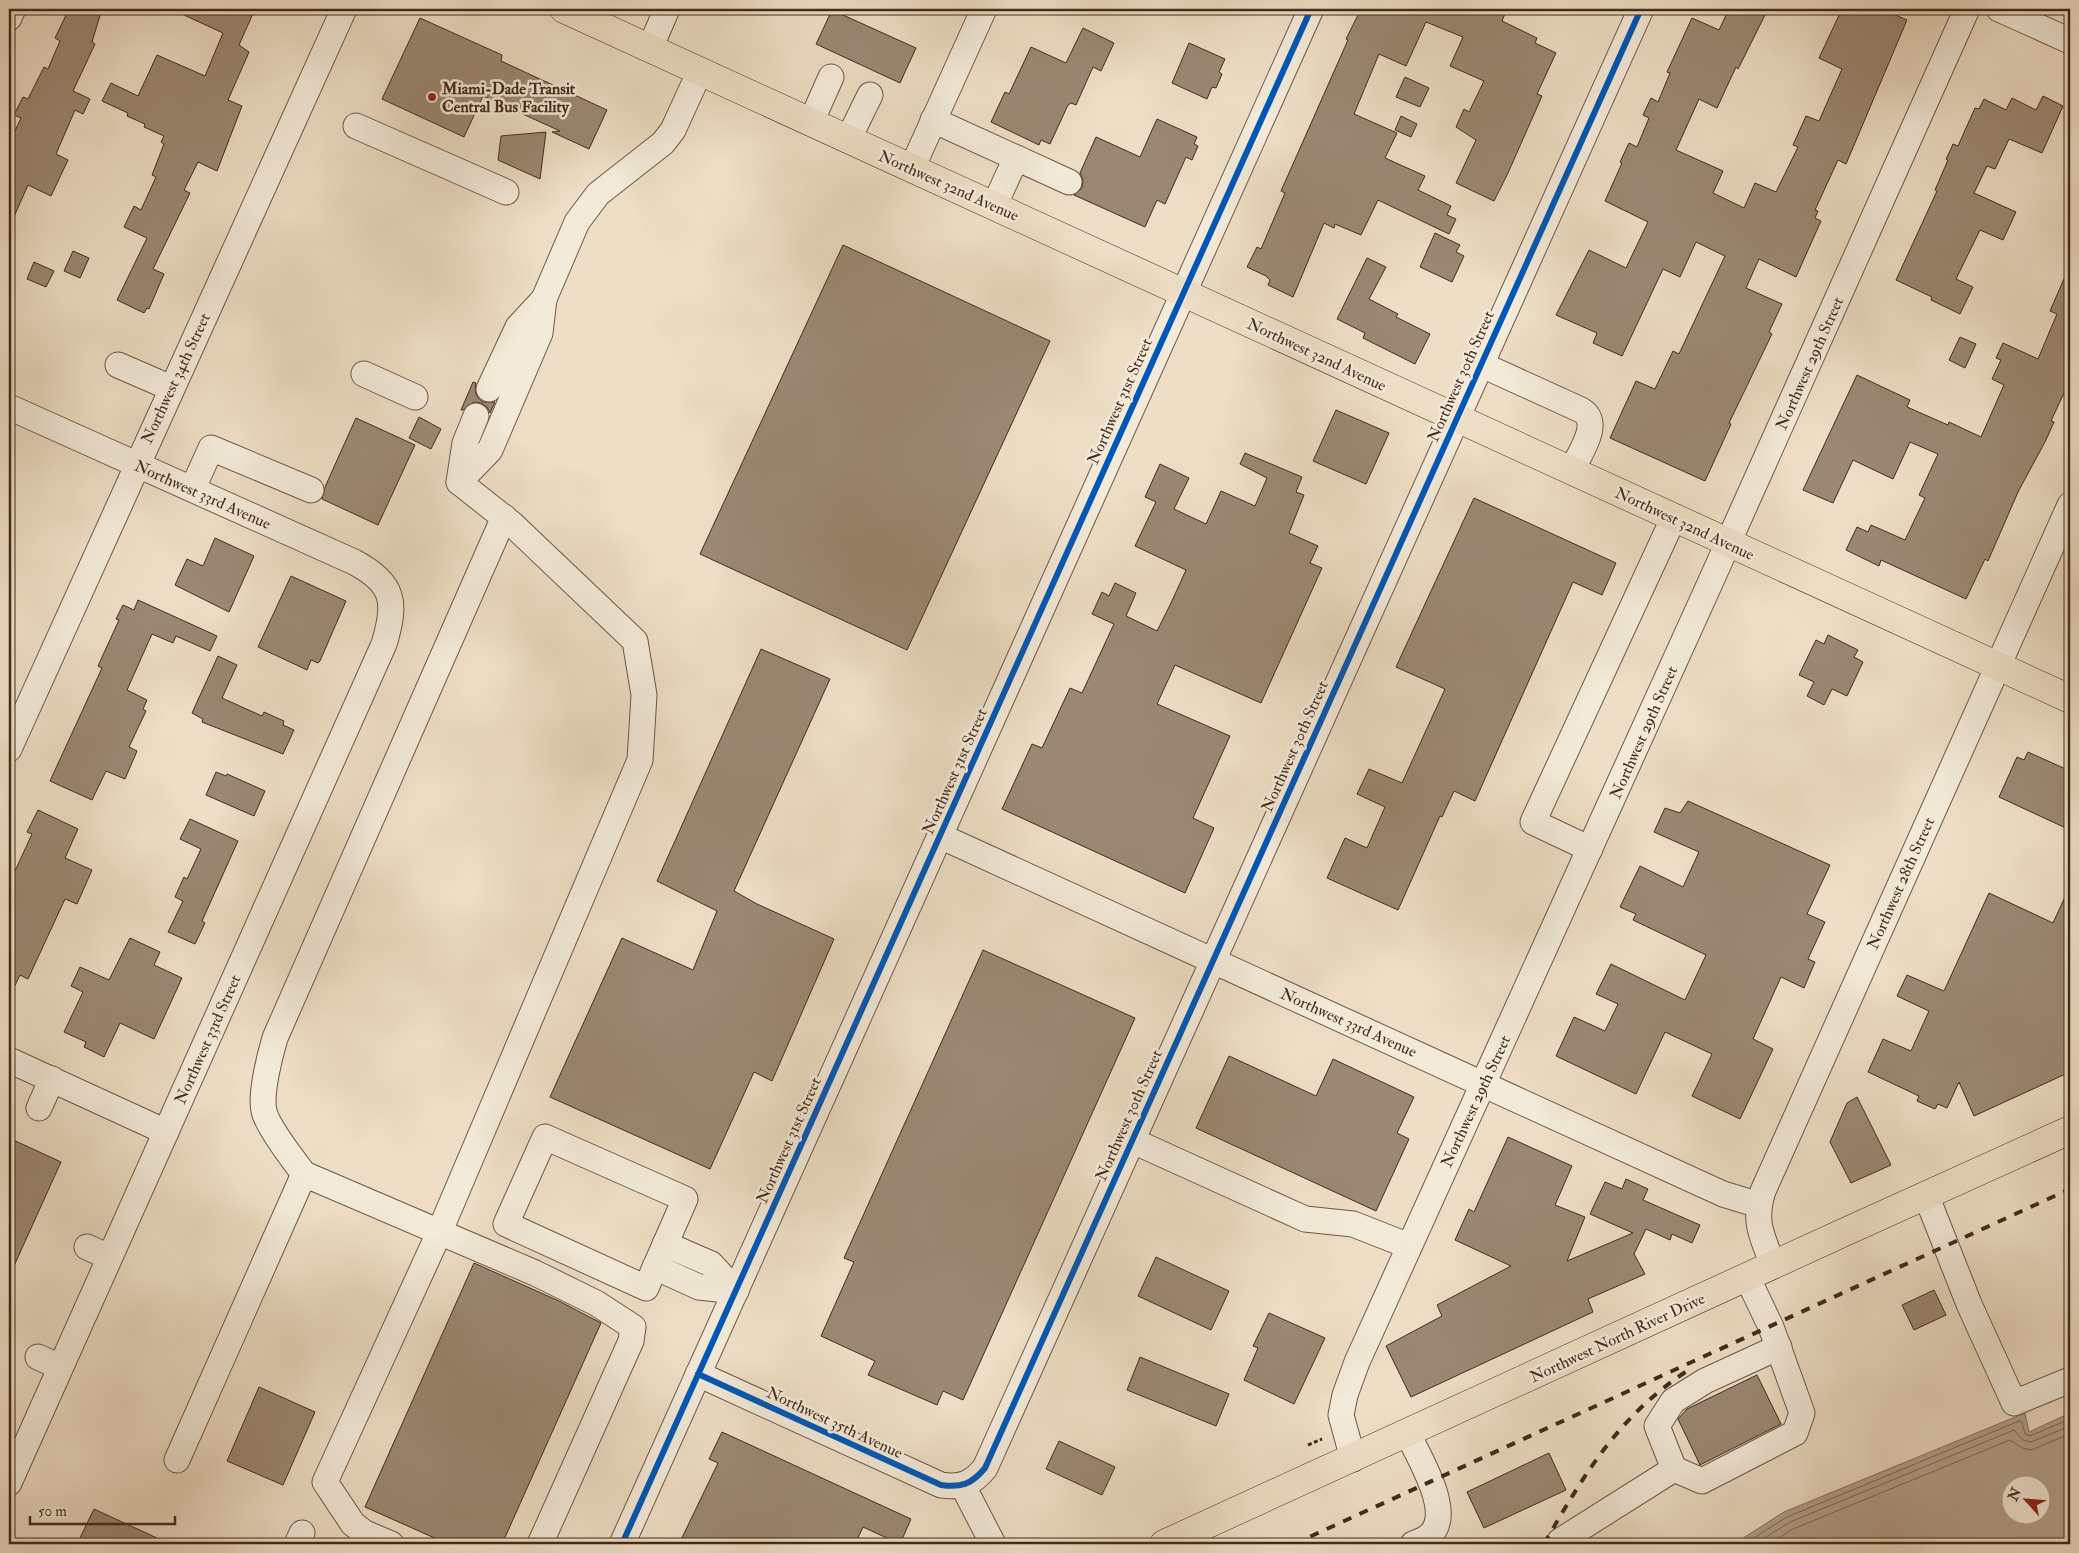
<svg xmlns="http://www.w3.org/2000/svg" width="2079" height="1553" font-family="'IM FELL Double Pica',serif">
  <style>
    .water { fill: #b3a18b; stroke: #86715e; fill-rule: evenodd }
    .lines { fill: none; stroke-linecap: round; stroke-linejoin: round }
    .shore { stroke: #7b6652; stroke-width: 1 }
    .building { fill: #9b8873; stroke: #432a1a }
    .minor-casing { stroke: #6e5745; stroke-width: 27 }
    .major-casing { stroke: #432a1a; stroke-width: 29 }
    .path { stroke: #432a1a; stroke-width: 3; stroke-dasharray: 4 2.5; stroke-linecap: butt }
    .minor { stroke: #f3ead9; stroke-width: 25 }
    .major { stroke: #eddec5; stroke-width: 28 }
    .rail { stroke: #432a1a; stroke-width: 4; stroke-dasharray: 9 9; stroke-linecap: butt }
    .cycleway-casing { stroke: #f3ead9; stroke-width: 9 }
    .cycleway { stroke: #0057b8; stroke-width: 6 }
    .poi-dot { fill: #8f2418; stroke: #f3ead9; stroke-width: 2 }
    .labels { text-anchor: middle; stroke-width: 5; stroke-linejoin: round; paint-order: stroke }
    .poi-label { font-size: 16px; font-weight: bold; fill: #432a1a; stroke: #f3ead9; text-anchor: start }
    .street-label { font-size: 16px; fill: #432a1a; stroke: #f3ead9 }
  </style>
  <rect width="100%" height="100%" fill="#eddec5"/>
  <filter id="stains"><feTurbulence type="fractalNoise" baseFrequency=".004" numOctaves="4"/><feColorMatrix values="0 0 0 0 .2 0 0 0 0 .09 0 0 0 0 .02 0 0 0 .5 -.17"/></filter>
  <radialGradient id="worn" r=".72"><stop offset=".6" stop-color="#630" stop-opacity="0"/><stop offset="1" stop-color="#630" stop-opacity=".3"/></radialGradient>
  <path class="water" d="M 2025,1413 L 2029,1432 L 2070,1413 L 2070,1544 L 1734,1544 L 1784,1512 ZM 2012,1486 L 2042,1486 L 2042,1516 L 2012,1516 Z"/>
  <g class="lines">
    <g class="shore">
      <polyline points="1744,1544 1787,1517 2019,1421 2022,1422 2025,1434 2030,1436 2070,1419"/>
      <polyline points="1755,1544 1790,1522 2014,1430 2023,1440 2031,1442 2070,1426"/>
      <polyline points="1769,1544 1793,1529 2010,1440 2022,1448 2031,1450 2070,1434"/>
    </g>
  </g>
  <g class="building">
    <polygon points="69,9 102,9 92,42 95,44 73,91 90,99 83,114 75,110 56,154 68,160 51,196 28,185 9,228 9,144 21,118 14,115 23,97 28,99 44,67 48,69 60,41 55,38"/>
    <polygon points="171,9 255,9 239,45 249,52 228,100 242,106 217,171 198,162 184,190 190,193 153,269 164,274 149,309 147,308 144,313 117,300 147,238 124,227 134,206 141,210 156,177 152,175 164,144 161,142 164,136 144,127 145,124 127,116 128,113 102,101 111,83 138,96 157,55 205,76 223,33"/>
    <polygon points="1361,9 1507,9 1502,21 1537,38 1535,43 1556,53 1537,94 1542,96 1508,173 1494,201 1456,183 1476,140 1456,127 1464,109 1469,112 1484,81 1450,66 1463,37 1426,22 1406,66 1379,54 1354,114 1397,133 1385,158 1425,176 1418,190 1451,206 1447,215 1456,219 1449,234 1378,200 1361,235 1335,224 1334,228 1324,223 1293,297 1268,285 1270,280 1266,276 1247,267 1257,247 1261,249 1285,193 1281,191 1348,40 1346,39"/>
    <polygon points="1729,9 1768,9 1738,69 1736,67 1717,108 1699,99 1676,150 1723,171 1713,193 1744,208 1755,183 1776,192 1798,147 1793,145 1806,116 1819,121 1842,69 1819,58 1842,9 1882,9 1907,20 1846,164 1838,160 1815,210 1818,211 1815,218 1821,221 1796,277 1759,259 1746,288 1782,304 1769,332 1772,334 1729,423 1731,424 1705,481 1610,438 1636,381 1655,389 1673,351 1679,354 1725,256 1696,242 1680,277 1663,269 1622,356 1593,343 1597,333 1556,315 1589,250 1626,268 1648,222 1605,201 1622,163 1620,162 1629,143 1637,147 1649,118 1643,115 1651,98 1658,102 1670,73 1667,72 1692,18 1719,30"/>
    <polygon points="832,10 916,48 900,83 816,44"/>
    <polygon points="420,18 502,55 501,61 607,110 589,149 552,132 560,131 483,96 464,137 382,99"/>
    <polygon points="1083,28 1114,43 1101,71 1093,67 1076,105 1071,103 1068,105 1050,144 1041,140 1039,145 991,122 1005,92 1009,94 1031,47 1066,63"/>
    <polygon points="1189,43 1225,59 1219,72 1222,74 1216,88 1212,87 1207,99 1172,83"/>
    <polygon points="1405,77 1429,88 1420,107 1396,97"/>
    <polygon points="2043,96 2063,106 2042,153 2009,139 1995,169 1987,166 1974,193 2016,212 2003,240 1980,230 1956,279 1973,287 1960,314 1931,300 1932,297 1896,280 1937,191 1935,190 1948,160 1946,159 1950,151 1953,144 1958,146 1975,108 1979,109 1984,99 2006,110 2012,98 2036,110"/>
    <polygon points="1401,116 1417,124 1411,137 1395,130"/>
    <polygon points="1157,119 1197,137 1194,144 1198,146 1192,160 1186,157 1165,204 1157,200 1145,227 1074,195 1082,188 1083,180 1080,173 1096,137 1140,157"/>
    <polygon points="546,132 540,179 498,160 501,136"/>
    <polygon points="1435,233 1460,245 1456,252 1464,256 1452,282 1420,267"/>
    <polygon points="843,245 1050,341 907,650 700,554"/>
    <polygon points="73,251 89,258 80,278 64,271"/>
    <polygon points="1367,258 1386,267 1369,299 1398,314 1396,317 1430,334 1415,364 1363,338 1365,333 1337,319"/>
    <polygon points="34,262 54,271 46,287 27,279"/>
    <polygon points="2070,265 2070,380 2051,421 2054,422 2046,440 2018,492 1988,561 1985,559 1966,599 1881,560 1879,566 1846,550 1857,527 1868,532 1871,525 1905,540 1925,498 1919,495 1938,454 1910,442 1893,479 1853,460 1833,503 1803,490 1857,375 1910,400 1907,407 1948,425 1949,422 1981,437 2004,385 1992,379 2001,360 1996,358 2003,343 2038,359 2057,314 2050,311"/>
    <polygon points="1960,337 1976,344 1965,368 1949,360"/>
    <polygon points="473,382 476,383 475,391 478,398 483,402 495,402 490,413 487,407 481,403 474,402 463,410 461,410"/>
    <polygon points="1336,410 1389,433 1366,484 1313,461"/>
    <polygon points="419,417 441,429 431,449 409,438"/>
    <polygon points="356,418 415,445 378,525 322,499 325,487"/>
    <polygon points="1245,453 1302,477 1296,492 1304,495 1289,533 1318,546 1310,563 1322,568 1261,703 1175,665 1157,704 1230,736 1193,818 1214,828 1185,893 1002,809 1032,744 1042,748 1070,688 1082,693 1114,624 1092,614 1102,592 1109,596 1115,583 1136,593 1126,616 1157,631 1171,603 1186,570 1135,546 1156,502 1145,497 1160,464 1189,478 1174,509 1206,524 1221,491 1255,506 1267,478 1240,464"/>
    <polygon points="1474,498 1616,563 1602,595 1573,582 1475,801 1454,791 1442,817 1440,816 1398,910 1327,878 1345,838 1367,848 1385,807 1357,794 1369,769 1402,783 1445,689 1396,667"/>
    <polygon points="215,538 254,556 229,612 175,585 187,559 203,566"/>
    <polygon points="291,576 346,601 320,661 318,663 311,660 307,670 258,647"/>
    <polygon points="138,600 217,636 210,651 176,636 173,643 152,634 127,690 147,700 143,709 146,711 129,747 137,751 125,779 106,771 92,800 50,781 102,668 98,666 119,620 116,619 123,605 134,610"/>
    <polygon points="1828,635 1858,650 1854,657 1863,662 1847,696 1832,689 1824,705 1807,696 1814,682 1799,675 1816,640 1824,644"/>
    <polygon points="761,649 830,679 734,891 757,904 834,939 772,1081 754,1072 710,1169 550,1097 622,938 693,970 717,911 657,881"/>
    <polygon points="218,656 237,665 222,698 262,716 264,712 284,721 283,725 294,730 283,754 202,722 203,719 192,713"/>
    <polygon points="2028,752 2070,771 2070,830 1999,797 2017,757 2024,760"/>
    <polygon points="216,772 226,776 227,774 265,791 254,816 206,795"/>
    <polygon points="1688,801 1830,865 1807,914 1825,922 1808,959 1815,962 1804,988 1781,977 1753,1039 1773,1049 1740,1119 1692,1096 1712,1054 1665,1032 1636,1094 1556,1056 1574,1017 1605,1031 1618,1004 1596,994 1611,964 1685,1000 1706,955 1633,920 1636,914 1620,907 1640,866 1683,887 1699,852 1654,832 1665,808 1680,813"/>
    <polygon points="38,810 78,829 65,858 92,870 77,904 65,899 28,979 20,975 9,998 9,884 32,834 27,832"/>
    <polygon points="190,819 238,841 202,921 205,923 195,944 168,932 183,901 175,897 184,877 187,879 201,849 180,839"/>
    <polygon points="2070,886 2070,1072 1974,1116 1959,1082 1947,1108 1938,1104 1935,1109 1917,1101 1919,1096 1868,1072 1883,1039 1911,1051 1929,1011 1897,996 1907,975 1944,991 1989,893 2053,923"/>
    <polygon points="130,938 160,952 154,965 182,978 154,1039 120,1023 104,1057 84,1047 86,1042 64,1032 83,992 71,986 80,967 109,980"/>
    <polygon points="983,950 1135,1018 963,1400 943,1391 937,1405 868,1375 875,1361 821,1336 854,1262 844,1258"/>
    <polygon points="1229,1056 1316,1096 1333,1059 1414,1097 1397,1133 1409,1139 1376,1211 1196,1128"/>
    <polygon points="1857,1097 1891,1165 1851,1183 1830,1142 1847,1103"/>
    <polygon points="1508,1137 1572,1166 1555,1205 1585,1217 1567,1261 1633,1233 1590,1214 1605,1182 1622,1189 1626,1179 1648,1189 1643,1200 1700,1225 1692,1243 1672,1234 1670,1240 1646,1229 1634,1254 1645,1274 1588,1299 1593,1312 1411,1397 1386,1346 1442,1316 1437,1305 1511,1266 1455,1240 1469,1209 1474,1212"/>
    <polygon points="9,1138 61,1162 9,1277"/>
    <polygon points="1156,1257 1229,1291 1211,1330 1138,1296"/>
    <polygon points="474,1263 559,1301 601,1323 502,1544 448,1544 365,1507"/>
    <polygon points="1934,1290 1946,1315 1914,1330 1902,1305"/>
    <polygon points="1269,1313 1325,1338 1294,1404 1244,1380 1258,1348 1253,1346"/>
    <polygon points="1140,1357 1229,1394 1216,1426 1127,1390"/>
    <polygon points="1757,1375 1781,1424 1700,1465 1678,1419 1687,1409"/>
    <polygon points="259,1387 315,1412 283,1485 227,1461"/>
    <polygon points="722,1432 911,1519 900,1544 863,1527 855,1544 679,1544 718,1463 709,1459"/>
    <polygon points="1059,1441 1115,1467 1102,1495 1046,1469"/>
    <polygon points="1549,1453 1566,1490 1484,1528 1467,1492"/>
    <polygon points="94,1509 170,1544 77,1544"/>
  </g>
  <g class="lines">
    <defs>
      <g id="minor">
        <polyline points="1999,9 2070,41"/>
        <polyline points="9,18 13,9"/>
        <polyline points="650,48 667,9"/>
        <polyline points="933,120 1069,182"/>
        <polyline points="811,122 831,77"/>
        <polyline points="356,126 506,192"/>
        <polyline points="848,140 870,95"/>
        <polyline points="912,168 984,9"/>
        <polyline points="994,206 1016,158"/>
        <polyline points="544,299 577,222 598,194 663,143 673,130 700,71"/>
        <path d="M 1480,364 L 1581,410 C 1603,422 1579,454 1572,470"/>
        <polyline points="118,365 171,388"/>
        <polyline points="364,374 415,397"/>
        <path d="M 9,407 L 354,562 C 394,583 397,602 384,644 L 9,1483"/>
        <polyline points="476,416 465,443 459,482 490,450 540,333 544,299 518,327 489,389"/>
        <polyline points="193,488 211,448 311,490"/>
        <path d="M 504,517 L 275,1038 C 270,1055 260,1094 264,1111 C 267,1126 294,1161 304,1174 L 535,1273 L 596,1303 L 633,1327 L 631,1341 L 540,1544"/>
        <polyline points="9,749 344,9"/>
        <polyline points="940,836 1723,1194 1759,1205"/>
        <polyline points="1590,849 1533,822 1674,517"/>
        <polyline points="9,1060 166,1132"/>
        <polyline points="39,1108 52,1079"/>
        <polygon points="545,1137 685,1199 646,1288 506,1224"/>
        <polyline points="1131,1140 1305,1219 1353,1224 1409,1246"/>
        <polyline points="1926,1195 1969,1304 2014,1403 2070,1380"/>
        <polyline points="87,1247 109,1257"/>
        <path d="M 1773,1265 C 1762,1236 1753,1222 1763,1191 L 2070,505"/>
        <polyline points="655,1267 699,1287 736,1291 711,1264 665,1244"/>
        <polyline points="38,1357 60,1367"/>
        <path d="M 698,1374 L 941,1485 C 961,1488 972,1484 985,1468 L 1641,9"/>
        <path d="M 1408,1434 C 1419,1458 1454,1513 1430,1535 C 1426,1539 1418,1542 1413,1544"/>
        <polyline points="1353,1459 1341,1415 1345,1395 1357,1362 1711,581 1967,9"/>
        <polyline points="177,1460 304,1174"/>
        <polyline points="1674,1469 1657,1426 1673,1401 1705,1381 1779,1347"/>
        <polyline points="963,1486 993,1544"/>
        <polyline points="1560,1541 1674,1469 1702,1481 1795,1433 1802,1413 1771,1327 1747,1277"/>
        <polyline points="297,1544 302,1533"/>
        <polyline points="391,1544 365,1533 353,1524 325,1482 439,1233 640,760 644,695 635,641 512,524 459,482"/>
        <polyline points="622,1544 1311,9"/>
      </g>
      <g id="major">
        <polyline points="564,9 2070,699"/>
        <path d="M 1164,1544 C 1466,1407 1767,1266 2070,1130"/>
      </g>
    </defs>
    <use href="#minor" class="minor-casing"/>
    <use href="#major" class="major-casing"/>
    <polyline class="path" points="1308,1445 1322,1439"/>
    <use href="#minor" class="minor"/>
    <use href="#major" class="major"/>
    <g class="rail">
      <polyline points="1294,1544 2070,1189"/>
      <path d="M 1544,1544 C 1585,1473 1619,1415 1690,1369"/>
    </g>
    <defs>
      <g id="cycleway">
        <path d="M 698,1374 L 941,1485 C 961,1488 972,1484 985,1468 L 1641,9"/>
        <polyline points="622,1544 1311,9"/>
      </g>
    </defs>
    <use href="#cycleway" class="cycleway-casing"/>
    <use href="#cycleway" class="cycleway"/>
  </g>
  <circle class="poi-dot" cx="432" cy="97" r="5"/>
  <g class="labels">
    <g class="poi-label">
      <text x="442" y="94">Miami-Dade Transit<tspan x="442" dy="18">Central Bus Facility</tspan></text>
    </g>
    <g class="street-label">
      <text transform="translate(949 185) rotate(24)" y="6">Northwest 32nd Avenue</text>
      <text transform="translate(1317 354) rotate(25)" y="6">Northwest 32nd Avenue</text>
      <text transform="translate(1809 363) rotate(-66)" y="6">Northwest 29th Street</text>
      <text transform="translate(1460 376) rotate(-66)" y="6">Northwest 30th Street</text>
      <text transform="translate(175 378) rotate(-65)" y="6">Northwest 34th Street</text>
      <text transform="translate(1119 401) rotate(-66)" y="6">Northwest 31st Street</text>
      <text transform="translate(203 494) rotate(24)" y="6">Northwest 33rd Avenue</text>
      <text transform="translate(1685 523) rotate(25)" y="6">Northwest 32nd Avenue</text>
      <text transform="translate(1643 732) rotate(-66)" y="6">Northwest 29th Street</text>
      <text transform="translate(1294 746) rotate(-66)" y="6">Northwest 30th Street</text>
      <text transform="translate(954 771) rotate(-66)" y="6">Northwest 31st Street</text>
      <text transform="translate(1900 883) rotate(-66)" y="6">Northwest 28th Street</text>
      <text transform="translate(1349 1022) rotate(24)" y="6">Northwest 33rd Avenue</text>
      <text transform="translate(207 1039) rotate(-66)" y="6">Northwest 33rd Street</text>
      <text transform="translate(1475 1101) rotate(-65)" y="6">Northwest 29th Street</text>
      <text transform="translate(1128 1115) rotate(-66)" y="6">Northwest 30th Street</text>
      <text transform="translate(788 1140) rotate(-66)" y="6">Northwest 31st Street</text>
      <text transform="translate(1617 1337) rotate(-25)" y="6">Northwest North River Drive</text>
      <text transform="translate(835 1422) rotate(25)" y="6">Northwest 35th Avenue</text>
    </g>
  </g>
  <rect width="2079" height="1553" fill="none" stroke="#eddec5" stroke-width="30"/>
  <rect x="10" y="10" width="2059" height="1533" fill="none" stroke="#432a1a" stroke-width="2.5"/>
  <rect x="15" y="15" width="2049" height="1523" fill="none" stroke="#432a1a"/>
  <g transform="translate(2026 1500) rotate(296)"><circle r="24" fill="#f3ead9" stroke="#ad9d8d"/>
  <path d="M0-4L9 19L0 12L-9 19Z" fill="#8f2418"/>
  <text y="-8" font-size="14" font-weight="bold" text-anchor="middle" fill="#432a1a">N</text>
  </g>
  <path d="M30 1516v8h145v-8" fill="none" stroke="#432a1a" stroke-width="2.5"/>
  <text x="38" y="1516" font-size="15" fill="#432a1a" stroke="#f3ead9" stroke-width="4" paint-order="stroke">50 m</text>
  <rect width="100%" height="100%" filter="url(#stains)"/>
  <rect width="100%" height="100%" fill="url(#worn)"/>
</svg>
